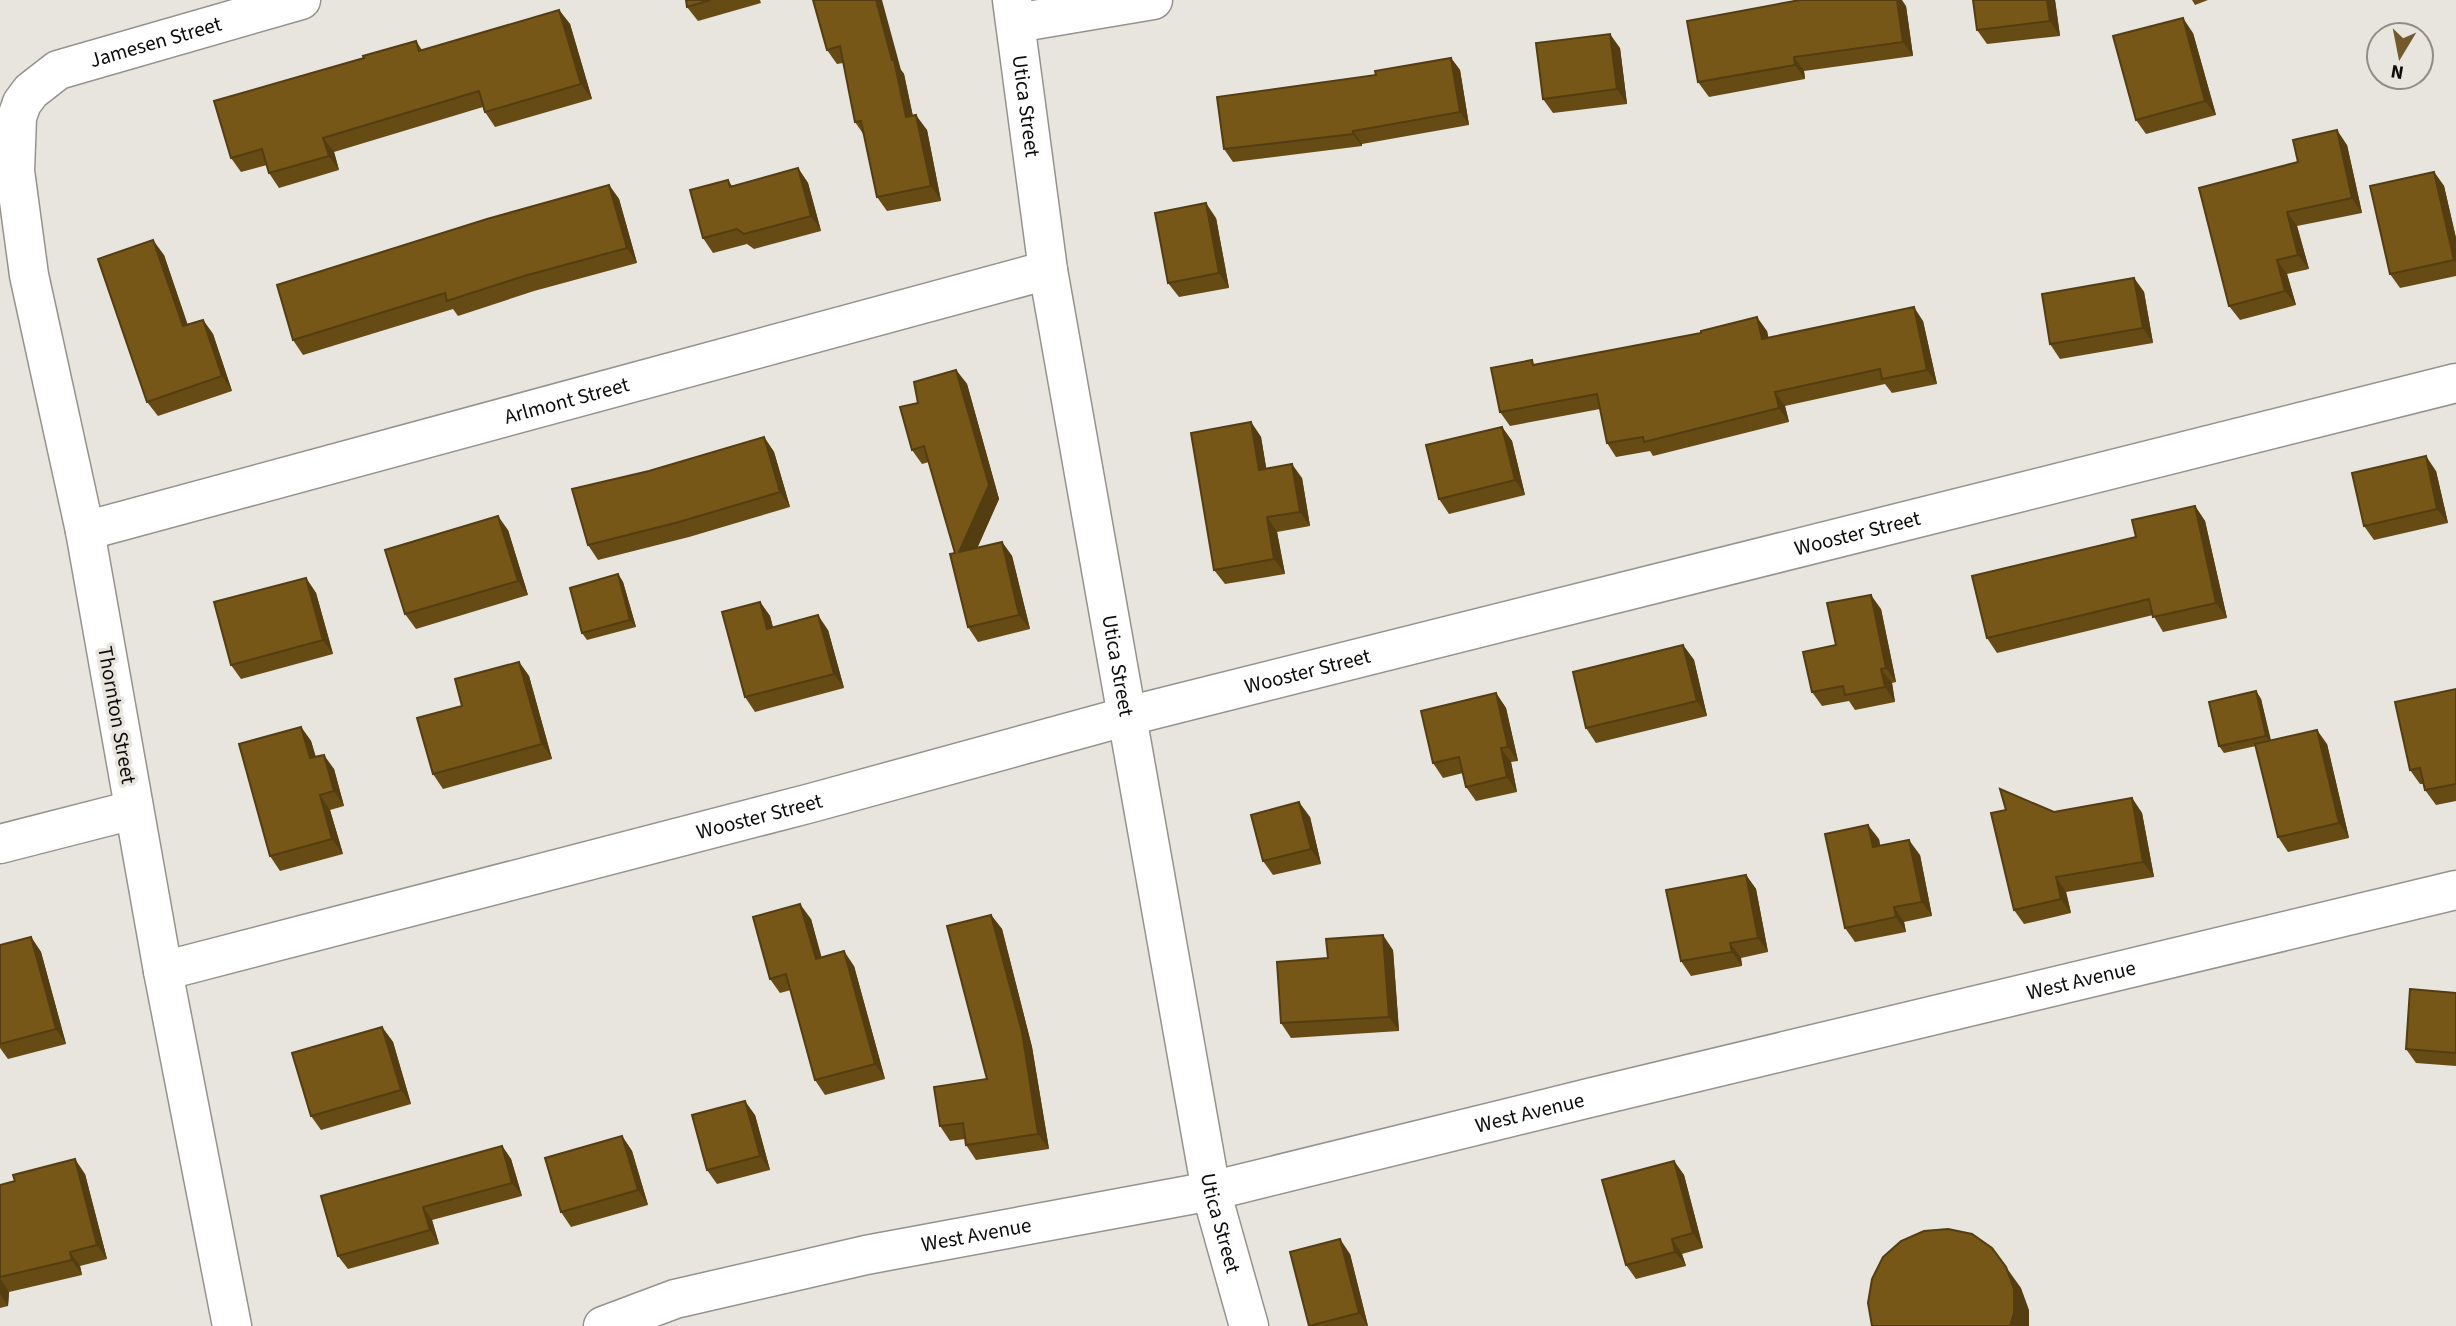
<svg xmlns="http://www.w3.org/2000/svg" width="2456" height="1326" font-family="'Source Sans 3',sans-serif">
  <style>
    .lines { fill: none; stroke-linecap: round; stroke-linejoin: round }
    .minor-casing { stroke: #96928d; stroke-width: 41 }
    .minor { stroke: #fff; stroke-width: 38 }
    .wall { fill: #664b15 }
    .shaded-wall { fill: #533d11 }
    .building { fill: #775718; stroke: #533d11; stroke-width: 2 }
    .labels { text-anchor: middle; stroke-width: 7; stroke-linejoin: round; paint-order: stroke }
    .street-label { font-size: 21px; fill: #0d0b09; stroke: #e8e4de }
  </style>
  <rect width="100%" height="100%" fill="#e8e4de"/>
  <g class="lines">
    <defs>
      <g id="minor">
        <path id="s1" d="M 1012,0 L 1048,270 L 1211,1191 L 1249,1326"/>
        <polyline points="1016,23 1153,0"/>
        <path id="s2" d="M 85,531 L 1048,270"/>
        <polyline points="0,844 133,810"/>
        <path id="s3" d="M 163,971 L 811,803 L 1128,716 L 2456,383"/>
        <path id="s4" d="M 232,1326 L 163,971 L 85,531 L 29,275 L 15,171 L 17,117 L 22,103 L 31,91 L 58,70 L 301,0"/>
        <path id="s5" d="M 603,1326 L 675,1299 L 866,1255 L 1211,1191 L 1589,1098 L 2456,890"/>
      </g>
    </defs>
    <use href="#minor" class="minor-casing"/>
    <use href="#minor" class="minor"/>
  </g>
  <g class="wall">
    <polygon points="686,0 760,0 761,3 698,21 687,7"/>
    <polygon points="813,0 901,70 904,74 913,116 927,130 941,201 887,211 877,197 864,135 855,122 843,63 837,64 827,50"/>
    <polygon points="2055,0 2060,36 1987,44 1977,30"/>
    <polygon points="2192,0 2208,0 2195,5"/>
    <polygon points="1906,6 1913,56 1804,71 1805,79 1709,97 1698,82"/>
    <polygon points="559,10 570,24 592,99 495,127 485,112 483,107 334,152 339,170 279,188 269,173 267,165 241,172 231,158 364,58 416,41 422,50"/>
    <polygon points="2193,33 2216,115 2146,134 2136,120"/>
    <polygon points="1620,48 1627,104 1553,113 1543,99"/>
    <polygon points="1451,58 1460,70 1469,125 1362,144 1362,146 1233,162 1224,149 1376,75"/>
    <polygon points="2347,145 2362,213 2297,226 2309,269 2287,274 2296,305 2240,320 2229,306 2298,162"/>
    <polygon points="798,168 808,183 821,231 754,249 747,244 713,253 703,238 728,180 732,186"/>
    <polygon points="2434,172 2444,186 2456,238 2456,276 2400,288 2390,274"/>
    <polygon points="609,185 619,199 637,263 534,291 458,316 453,309 303,355 293,340"/>
    <polygon points="1216,218 1229,288 1179,297 1168,283"/>
    <polygon points="164,255 187,324 203,320 213,334 232,391 158,416 147,402"/>
    <polygon points="2134,278 2144,292 2153,343 2060,359 2050,344"/>
    <polygon points="1923,321 1937,384 1892,393 1885,384 1785,406 1789,422 1653,456 1650,451 1616,457 1607,443 1600,409 1510,426 1500,412 1536,364 1767,331 1768,338"/>
    <polygon points="956,370 967,384 999,499 977,548 1002,542 1012,556 1030,629 978,642 968,627 955,553 929,462 922,464 912,450 918,403"/>
    <polygon points="1251,422 1261,437 1266,468 1302,478 1310,526 1277,532 1285,574 1225,584 1214,570"/>
    <polygon points="1502,427 1512,441 1525,495 1449,514 1439,499"/>
    <polygon points="764,437 774,452 790,507 689,537 598,560 588,545 649,471"/>
    <polygon points="2436,471 2448,523 2374,540 2364,526"/>
    <polygon points="2195,506 2205,521 2227,618 2163,632 2153,615 1997,653 1987,638 2136,537"/>
    <polygon points="508,530 528,595 416,629 405,614"/>
    <polygon points="618,574 623,582 636,627 587,640 582,633"/>
    <polygon points="306,578 316,593 333,654 241,679 231,665"/>
    <polygon points="760,602 770,616 773,627 828,630 844,688 755,712 745,697"/>
    <polygon points="1881,609 1896,682 1892,683 1895,702 1855,710 1849,701 1822,706 1812,692 1836,645"/>
    <polygon points="1683,645 1694,660 1707,716 1596,743 1586,728"/>
    <polygon points="519,662 529,676 552,759 443,789 433,774 462,706"/>
    <polygon points="2456,689 2456,801 2436,805 2425,790 2424,784 2420,784 2410,770"/>
    <polygon points="2256,691 2261,699 2271,740 2327,744 2349,838 2288,852 2278,837 2256,746 2224,753 2219,746"/>
    <polygon points="1496,693 1506,708 1518,761 1511,762 1517,792 1476,801 1466,787 1463,773 1443,778 1433,763"/>
    <polygon points="301,727 311,741 316,757 334,769 344,806 330,810 343,854 280,871 270,856"/>
    <polygon points="2132,798 2142,813 2154,877 2066,892 2071,913 2024,924 2014,910 2054,812"/>
    <polygon points="1310,817 1321,864 1273,875 1263,861"/>
    <polygon points="1879,839 1880,846 1920,855 1932,916 1904,922 1906,932 1855,942 1845,928"/>
    <polygon points="1746,875 1756,889 1768,952 1741,958 1742,966 1691,976 1681,961"/>
    <polygon points="991,915 1002,929 1032,1047 1049,1149 976,1160 966,1145 965,1139 950,1141 940,1126 987,1079"/>
    <polygon points="811,919 821,957 854,966 885,1079 825,1095 815,1080 791,990 780,993 770,979"/>
    <polygon points="31,937 41,952 66,1044 8,1059 0,1048 0,945"/>
    <polygon points="1393,950 1399,1031 1291,1038 1281,1023 1328,958"/>
    <polygon points="2456,993 2456,1066 2416,1063 2406,1049"/>
    <polygon points="382,1027 393,1042 411,1104 321,1130 311,1116"/>
    <polygon points="755,1115 770,1170 717,1184 707,1170"/>
    <polygon points="622,1136 632,1151 648,1205 571,1227 561,1212"/>
    <polygon points="502,1146 511,1159 522,1196 432,1220 439,1244 348,1269 338,1256"/>
    <polygon points="1674,1161 1684,1175 1703,1248 1682,1254 1686,1266 1636,1279 1626,1265"/>
    <polygon points="85,1174 107,1259 80,1266 82,1275 9,1292 8,1306 0,1308 0,1185"/>
    <polygon points="1350,1254 1368,1326 1309,1326"/>
  </g>
  <g class="shaded-wall">
    <polygon points="876,0 882,0 901,70 904,74 916,132 906,117"/>
    <polygon points="1897,0 1902,0 1906,6 1913,56 1903,42"/>
    <polygon points="2047,0 2055,0 2060,36 2050,21"/>
    <polygon points="559,10 570,24 592,99 581,84"/>
    <polygon points="2183,18 2193,33 2216,115 2205,101"/>
    <polygon points="1610,34 1620,48 1627,104 1617,89"/>
    <polygon points="1794,57 1804,71 1805,79 1795,65"/>
    <polygon points="1451,58 1460,70 1469,125 1460,112"/>
    <polygon points="916,115 927,130 941,201 931,186"/>
    <polygon points="2337,130 2347,145 2362,213 2352,198"/>
    <polygon points="1353,131 1362,144 1362,146 1353,134"/>
    <polygon points="323,138 334,152 339,170 329,156"/>
    <polygon points="798,168 808,183 821,231 811,216"/>
    <polygon points="2434,172 2444,186 2456,238 2456,262 2454,260"/>
    <polygon points="609,185 619,199 637,263 627,248"/>
    <polygon points="1206,203 1216,218 1229,288 1219,273"/>
    <polygon points="2287,212 2297,226 2309,269 2298,255"/>
    <polygon points="153,240 164,255 193,340 183,326"/>
    <polygon points="2277,260 2287,274 2296,305 2285,291"/>
    <polygon points="2134,278 2144,292 2153,343 2143,328"/>
    <polygon points="1914,307 1923,321 1937,384 1927,370"/>
    <polygon points="1757,317 1767,331 1772,353 1762,339"/>
    <polygon points="203,320 213,334 232,391 222,376"/>
    <polygon points="956,370 967,384 999,499 969,567 959,552"/>
    <polygon points="1775,392 1785,406 1789,422 1779,408"/>
    <polygon points="1251,422 1261,437 1269,484 1259,470"/>
    <polygon points="1502,427 1512,441 1525,495 1515,480"/>
    <polygon points="764,437 774,452 790,507 780,492"/>
    <polygon points="2426,456 2436,471 2448,523 2437,509"/>
    <polygon points="1292,464 1302,478 1310,526 1300,512"/>
    <polygon points="2195,506 2205,521 2227,618 2216,603"/>
    <polygon points="498,516 508,530 528,595 518,581"/>
    <polygon points="1267,517 1277,532 1285,574 1274,559"/>
    <polygon points="1002,542 1012,556 1030,629 1019,615"/>
    <polygon points="618,574 623,582 636,627 630,620"/>
    <polygon points="306,578 316,593 333,654 323,640"/>
    <polygon points="1871,595 1881,609 1896,682 1886,668"/>
    <polygon points="760,602 770,616 777,643 767,629"/>
    <polygon points="818,615 828,630 844,688 834,674"/>
    <polygon points="1683,645 1694,660 1707,716 1697,701"/>
    <polygon points="519,662 529,676 552,759 542,744"/>
    <polygon points="1881,669 1892,683 1895,702 1885,687"/>
    <polygon points="2256,691 2261,699 2271,743 2266,736"/>
    <polygon points="1496,693 1506,708 1518,761 1508,747"/>
    <polygon points="301,727 311,741 320,773 310,758"/>
    <polygon points="2317,730 2327,744 2349,838 2339,823"/>
    <polygon points="1501,748 1511,762 1517,792 1507,777"/>
    <polygon points="324,755 334,769 344,806 334,791"/>
    <polygon points="320,795 330,810 343,854 332,839"/>
    <polygon points="2132,798 2142,813 2154,877 2143,862"/>
    <polygon points="1299,802 1310,817 1321,864 1311,849"/>
    <polygon points="1868,825 1879,839 1883,862 1873,847"/>
    <polygon points="1909,840 1920,855 1932,916 1922,902"/>
    <polygon points="1746,875 1756,889 1768,952 1758,938"/>
    <polygon points="2056,877 2066,892 2071,913 2061,899"/>
    <polygon points="800,904 811,919 826,973 816,959"/>
    <polygon points="1894,907 1904,922 1906,932 1896,917"/>
    <polygon points="991,915 1002,929 1032,1047 1049,1149 1038,1134"/>
    <polygon points="1383,935 1393,950 1399,1031 1389,1017"/>
    <polygon points="31,937 41,952 66,1044 56,1029"/>
    <polygon points="1730,943 1741,958 1742,966 1732,952"/>
    <polygon points="844,951 854,966 885,1079 875,1064"/>
    <polygon points="382,1027 393,1042 411,1104 401,1090"/>
    <polygon points="745,1101 755,1115 770,1170 760,1156"/>
    <polygon points="622,1136 632,1151 648,1205 638,1190"/>
    <polygon points="502,1146 511,1159 522,1196 512,1183"/>
    <polygon points="75,1159 85,1174 107,1259 97,1245"/>
    <polygon points="1674,1161 1684,1175 1703,1248 1693,1233"/>
    <polygon points="423,1207 432,1220 439,1244 430,1230"/>
    <polygon points="1340,1239 1350,1254 1368,1326 1359,1313"/>
    <polygon points="1672,1239 1682,1254 1686,1266 1675,1252"/>
    <polygon points="70,1252 80,1266 82,1275 72,1260"/>
    <polygon points="2006,1267 2021,1288 2029,1310 2029,1326 2010,1326"/>
    <polygon points="0,1278 9,1292 8,1306 0,1294"/>
  </g>
  <g class="building">
    <polygon points="686,0 710,0 687,7"/>
    <polygon points="813,0 876,0 892,60 894,60 906,117 916,115 931,186 877,197 861,121 855,122 840,46 827,50"/>
    <polygon points="1800,0 1897,0 1903,42 1794,57 1795,65 1698,82 1687,21"/>
    <polygon points="1973,0 2047,0 2050,21 1977,30"/>
    <polygon points="559,10 581,84 485,112 479,91 323,138 329,156 269,173 262,149 231,158 214,101 364,58 363,56 416,41 419,51"/>
    <polygon points="2183,18 2205,101 2136,120 2113,36"/>
    <polygon points="1610,34 1617,89 1543,99 1536,43"/>
    <polygon points="1451,58 1460,112 1353,131 1353,134 1224,149 1217,97 1376,75 1375,71"/>
    <polygon points="2337,130 2352,198 2287,212 2298,255 2277,260 2285,291 2229,306 2199,188 2298,162 2293,140"/>
    <polygon points="798,168 811,216 744,234 737,229 703,238 690,190 728,180 730,187"/>
    <polygon points="2434,172 2454,260 2390,274 2370,186"/>
    <polygon points="609,185 627,248 524,276 447,301 445,293 293,340 277,285 487,219"/>
    <polygon points="1206,203 1219,273 1168,283 1155,213"/>
    <polygon points="153,240 183,326 203,320 222,376 147,402 98,259"/>
    <polygon points="2134,278 2143,328 2050,344 2042,294"/>
    <polygon points="1914,307 1927,370 1882,379 1880,369 1775,392 1779,408 1644,442 1643,437 1607,443 1597,394 1500,412 1491,368 1532,360 1533,365 1701,333 1701,331 1757,317 1762,339"/>
    <polygon points="956,370 989,485 959,552 1002,542 1019,615 968,627 950,554 955,553 924,446 912,450 900,407 918,403 914,382"/>
    <polygon points="1251,422 1259,470 1292,464 1300,512 1267,517 1274,559 1214,570 1191,433"/>
    <polygon points="1502,427 1515,480 1439,499 1426,445"/>
    <polygon points="764,437 780,492 679,522 588,545 572,489 649,471"/>
    <polygon points="2426,456 2437,509 2364,526 2352,473"/>
    <polygon points="2195,506 2216,603 2153,617 2149,599 1987,638 1972,576 2136,537 2132,520"/>
    <polygon points="498,516 518,581 405,614 385,550"/>
    <polygon points="618,574 630,620 582,633 570,588"/>
    <polygon points="306,578 323,640 231,665 214,602"/>
    <polygon points="1871,595 1886,668 1881,669 1885,687 1845,695 1843,686 1812,692 1803,652 1836,645 1827,603"/>
    <polygon points="760,602 767,629 818,615 834,674 745,697 722,612"/>
    <polygon points="1683,645 1697,701 1586,728 1573,672"/>
    <polygon points="519,662 542,744 433,774 417,718 462,706 455,679"/>
    <polygon points="2456,689 2456,784 2425,790 2420,768 2410,770 2395,702"/>
    <polygon points="2256,691 2266,736 2219,746 2209,702"/>
    <polygon points="1496,693 1508,747 1501,748 1507,777 1466,787 1459,757 1433,763 1421,711"/>
    <polygon points="301,727 310,758 324,755 334,791 320,795 332,839 270,856 239,744"/>
    <polygon points="2317,730 2339,823 2278,837 2255,744"/>
    <polygon points="2000,789 2054,812 2132,798 2143,862 2056,877 2061,899 2014,910 1991,813 2006,810"/>
    <polygon points="1299,802 1311,849 1263,861 1251,815"/>
    <polygon points="1868,825 1873,847 1909,840 1922,902 1894,907 1896,917 1845,928 1825,834"/>
    <polygon points="1746,875 1758,938 1730,943 1732,952 1681,961 1666,890"/>
    <polygon points="800,904 816,959 844,951 875,1064 815,1080 786,974 770,979 753,917"/>
    <polygon points="991,915 1022,1032 1038,1134 966,1145 963,1123 940,1126 934,1087 987,1079 947,926"/>
    <polygon points="1383,935 1389,1017 1281,1023 1277,962 1328,958 1326,939"/>
    <polygon points="31,937 56,1029 0,1044 0,945"/>
    <polygon points="2410,989 2456,993 2456,1053 2406,1049"/>
    <polygon points="382,1027 401,1090 311,1116 292,1053"/>
    <polygon points="745,1101 760,1156 707,1170 692,1115"/>
    <polygon points="622,1136 638,1190 561,1212 545,1158"/>
    <polygon points="502,1146 512,1183 423,1207 430,1230 338,1256 321,1196"/>
    <polygon points="75,1159 97,1245 70,1252 72,1260 0,1277 0,1185 15,1181 13,1175"/>
    <polygon points="1674,1161 1693,1233 1672,1239 1675,1252 1626,1265 1602,1180"/>
    <polygon points="1948,1229 1972,1234 1992,1248 2006,1267 2014,1289 2014,1313 2010,1326 1872,1326 1868,1303 1872,1279 1883,1257 1901,1241 1924,1231"/>
    <polygon points="1340,1239 1359,1313 1309,1326 1290,1252"/>
  </g>
  <g class="labels">
    <g class="street-label">
      <text dy="7" stroke="none"><textPath href="#s4" startOffset="1395">Jamesen Street</textPath></text>
      <text dy="7" stroke="none"><textPath href="#s1" startOffset="107">Utica Street</textPath></text>
      <text dy="7" stroke="none"><textPath href="#s2" startOffset="499">Arlmont Street</textPath></text>
      <text dy="7" stroke="none"><textPath href="#s3" startOffset="1750">Wooster Street</textPath></text>
      <text dy="7" stroke="none"><textPath href="#s1" startOffset="674">Utica Street</textPath></text>
      <text dy="7" stroke="none"><textPath href="#s3" startOffset="1183">Wooster Street</textPath></text>
      <text transform="translate(117 715) rotate(80)" y="7">Thornton Street</text>
      <text dy="7" stroke="none"><textPath href="#s3" startOffset="616">Wooster Street</textPath></text>
      <text dy="7" stroke="none"><textPath href="#s5" startOffset="1519">West Avenue</textPath></text>
      <text dy="7" stroke="none"><textPath href="#s5" startOffset="952">West Avenue</textPath></text>
      <text dy="7" stroke="none"><textPath href="#s1" startOffset="1241">Utica Street</textPath></text>
      <text dy="7" stroke="none"><textPath href="#s5" startOffset="385">West Avenue</textPath></text>
    </g>
  </g>
  <g transform="translate(2400 56) rotate(190)"><circle r="33" fill="#e8e4de" stroke="#908d89" stroke-width="2"/>
  <path d="M0-5L12 26L0 18L-12 26Z" fill="#73592b"/>
  <text y="-10" font-size="19" font-weight="bold" text-anchor="middle" fill="#0d0b09">N</text>
  </g>
</svg>
